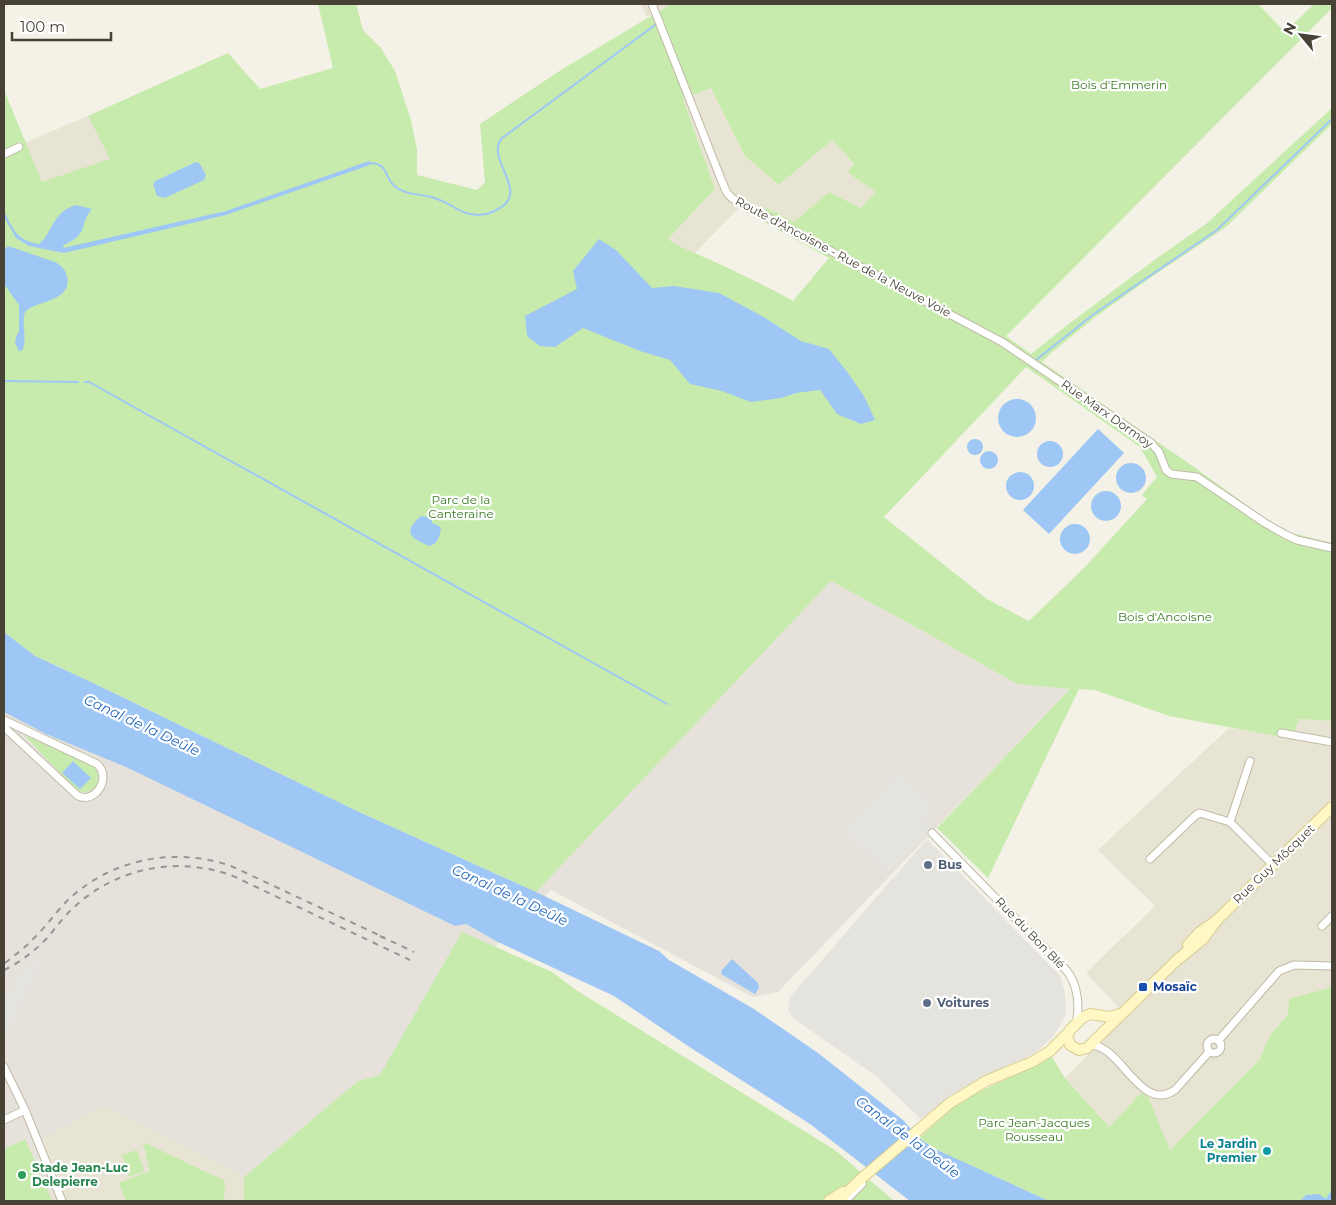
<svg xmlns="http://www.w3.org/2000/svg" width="1336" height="1205" font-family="Montserrat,sans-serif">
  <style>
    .residential { fill: #e8e4d3 }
    .industrial { fill: #e6e2db }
    .green { fill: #c7ebac; fill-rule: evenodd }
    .parking { fill: #e5e3de }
    .water { fill: #9ec7f5 }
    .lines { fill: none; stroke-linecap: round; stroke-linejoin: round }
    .stream { stroke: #9ec7f5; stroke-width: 2 }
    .street-casing { stroke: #c0baa8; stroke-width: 9 }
    .secondary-casing { stroke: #d7cd93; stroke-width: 12 }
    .street { stroke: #fff; stroke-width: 7 }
    .secondary { stroke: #fff8c5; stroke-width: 10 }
    .rail { stroke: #969696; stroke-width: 2; stroke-dasharray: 6 6; stroke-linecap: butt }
    .service-dot { fill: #5c6f8a; stroke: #fff; stroke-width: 2 }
    .transit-dot { fill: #1a4fb4; stroke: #fff; stroke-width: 2 }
    .culture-dot { fill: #0f9aa8; stroke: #fff; stroke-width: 2 }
    .leisure-dot { fill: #2e9e5b; stroke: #fff; stroke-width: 2 }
    .labels { text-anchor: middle; stroke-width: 4.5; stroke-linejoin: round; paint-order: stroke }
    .park-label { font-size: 12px; fill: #3b7d24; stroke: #fff }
    .street-label { font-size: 12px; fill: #474235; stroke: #fff }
    .service-label { font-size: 12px; font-weight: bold; fill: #4e5e75; stroke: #fff; text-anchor: start }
    .transit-label { font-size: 12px; font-weight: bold; fill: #164399; stroke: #fff; text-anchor: start }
    .culture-label { font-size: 12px; font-weight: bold; fill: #0d838f; stroke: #fff; text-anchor: end }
    .leisure-label { font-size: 12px; font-weight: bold; fill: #27864d; stroke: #fff; text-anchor: start }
    .water-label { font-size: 14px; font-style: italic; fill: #276bba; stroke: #fff }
  </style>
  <rect width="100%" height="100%" fill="#f4f1e6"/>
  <g class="residential">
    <polygon points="641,4 671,4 647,17"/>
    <polygon points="712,88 745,156 779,185 832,140 854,165 851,175 876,192 861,208 829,192 794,222 767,208 759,219 738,209 695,253 679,247 668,239 715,189 683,99"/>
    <polygon points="88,116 111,159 42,183 24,143"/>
    <polygon points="1299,719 1332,721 1332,987 1289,1000 1288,1014 1269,1037 1260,1059 1170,1150 1141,1093 1109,1127 1065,1078 1126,1015 1086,973 1155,906 1098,850 1229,728 1291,738"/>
    <polygon points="104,1107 244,1177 244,1201 4,1201 4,1158"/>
  </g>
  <polygon class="industrial" points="831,581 932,636 1017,684 1070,689 778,992 753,997 551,890 474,968 403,1093 358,1081 244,1177 104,1107 4,1158 4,661 464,869 537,890"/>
  <g class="green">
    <path d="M 318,4 L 356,4 L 363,30 L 381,48 L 395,71 L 411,120 L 417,150 L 417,175 L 477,190 L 485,182 L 480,124 L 561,70 L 671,4 L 1258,4 L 1285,32 L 1314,4 L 1332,4 L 1332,8 L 1006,336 L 1031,354 L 1070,323 L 1157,258 L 1206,224 L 1332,108 L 1332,124 L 1226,227 L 1150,278 L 1094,318 L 1050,354 L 1042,362 L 1194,467 L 1266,519 L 1288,532 L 1332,543 L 1332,721 L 1299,719 L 1292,739 L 1169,716 L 1095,690 L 1079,689 L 988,878 L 937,828 L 1070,689 L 1017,684 L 932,636 L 831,581 L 536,892 L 357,811 L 89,681 L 35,656 L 4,632 L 4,90 L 42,182 L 110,159 L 88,116 L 228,53 L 260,89 L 333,68 ZM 711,88 L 745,156 L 779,185 L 832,140 L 854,164 L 848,171 L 851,175 L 876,192 L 861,208 L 829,192 L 794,222 L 767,208 L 759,219 L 829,258 L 793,301 C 767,286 740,274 713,261 C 698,254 682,249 668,239 L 715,189 L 683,99 ZM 1026,367 L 1140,447 L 1157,477 L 1142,495 L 1147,499 L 1085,567 L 1029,621 L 987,599 L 884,517 Z"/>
    <path d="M 24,735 L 93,766 L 98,773 L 97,786 C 92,791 85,793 77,791 Z"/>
    <polygon points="462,932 552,972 576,990 835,1150 894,1201 244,1201 244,1177 358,1081 380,1075"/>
    <polygon points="1332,987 1332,1201 1049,1201 943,1153 919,1138 962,1100 1052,1057 1065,1078 1109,1127 1141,1093 1148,1097 1170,1150 1260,1059 1269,1037 1288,1014 1289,999"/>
    <polygon points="25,1139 52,1201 4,1201 4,1149"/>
    <polygon points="143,1142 225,1181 224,1201 126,1201 119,1183 150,1171"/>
    <polygon points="137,1150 144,1171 129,1177 122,1155"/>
  </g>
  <g class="parking">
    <polygon points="899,771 936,806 924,819 931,826 887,873 843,832"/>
    <polygon points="927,839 1061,977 1065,995 1066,1014 1053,1037 1035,1053 978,1079 950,1096 921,1119 876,1076 793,1018 788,1009 790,997"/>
    <polygon points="32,959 42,963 8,1036 4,1034 4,992 9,994 24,964 28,966"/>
    <polygon points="29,1134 57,1201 55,1201 26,1135"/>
  </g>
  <g class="water">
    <path d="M 369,161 L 370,165 L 226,215 L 64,253 L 29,246 L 16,238 L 4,217 L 4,211 C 13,229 16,240 39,244 C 54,231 52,212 76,205 L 92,209 C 78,225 91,232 64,245 L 63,248 L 226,211 Z"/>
    <polygon points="196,162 200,164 206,175 204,180 165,198 157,196 153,184 155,181"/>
    <polygon points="599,239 616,250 652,288 674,286 719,293 762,316 801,341 829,349 848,373 864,396 875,420 861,424 837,414 820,390 796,393 781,398 751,402 722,391 690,384 670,360 640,351 583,328 555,347 540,346 527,336 525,316 577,289 573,271"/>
    <path d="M 8,246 L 55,262 C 62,266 65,269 67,277 C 72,302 37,300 25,312 C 21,325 28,338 22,351 L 19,351 L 15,343 L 16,337 L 19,331 L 19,305 L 4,284 L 4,250 Z"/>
    <circle cx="1017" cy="418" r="19"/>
    <polygon points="1098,429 1124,453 1049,534 1023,510"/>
    <circle cx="975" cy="447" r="8"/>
    <circle cx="1050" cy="454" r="13"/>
    <circle cx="989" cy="460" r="9"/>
    <circle cx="1131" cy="478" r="15"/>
    <circle cx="1020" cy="486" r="14"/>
    <circle cx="1106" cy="506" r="15"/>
    <path d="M 421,516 L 432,518 L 432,523 L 439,526 L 441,530 C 439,537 438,543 430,546 C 412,539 401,533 421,516 Z"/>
    <circle cx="1075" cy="539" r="15"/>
    <polygon points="4,632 35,656 89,681 357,811 536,892 659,951 669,960 754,1009 818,1053 903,1120 919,1138 935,1149 1049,1201 910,1201 810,1124 691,1048 614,996 498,942 466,924 455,926 126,767 46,734 4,712"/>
    <polygon points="73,761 91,778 80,789 62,773"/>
    <polygon points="732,959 758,983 759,988 755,994 721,974 722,970"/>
    <polygon points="1332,1189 1332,1201 1300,1201 1306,1195 1319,1194 1326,1199"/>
  </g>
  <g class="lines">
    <g class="stream">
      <path d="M 368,163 C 390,162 383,179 397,188 C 407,195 420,194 431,197 C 439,199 445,202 452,206 C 464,214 479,218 492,212 C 536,195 485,162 501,139 L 655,25"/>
      <polyline points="1036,360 1094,314 1217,230 1332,119"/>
      <polyline points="5,381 78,382"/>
      <polyline points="85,382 89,382 667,704"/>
    </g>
    <defs>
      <g id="street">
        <polyline points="652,4 721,179 727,193 733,199 1002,342 1151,443 1159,452 1166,470 1171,474 1197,477 1265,523 1284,534 1297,540 1332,548"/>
        <polyline points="4,154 19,147"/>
        <path d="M 4,720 L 97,764 C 112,777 96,804 78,796 L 4,727"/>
        <polyline points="1281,733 1332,742"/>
        <polyline points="1230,822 1250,761"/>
        <path d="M 932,833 L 1067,971 C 1078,985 1080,1007 1076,1024"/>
        <polyline points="1150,859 1196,815 1200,813 1230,822 1273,865"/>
        <polyline points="1322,926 1332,916"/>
        <circle cx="1214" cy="1046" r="7"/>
        <polyline points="1218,1041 1279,971 1294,965 1332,966"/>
        <path d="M 1090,1045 C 1121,1044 1140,1114 1175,1090 L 1209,1052"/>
        <polyline points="4,1067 25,1110 62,1201"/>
        <polyline points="4,1120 25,1110"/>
        <polyline points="845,1201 862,1184"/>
      </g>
      <g id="secondary">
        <polyline points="1188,945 1200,932 1217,920 1332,807"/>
        <polyline points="1123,1013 1110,1017 1090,1014 1082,1018 1070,1030 1067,1036 1070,1045 1079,1050 1087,1048 1177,960 1203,939 1217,920"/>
        <polyline points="829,1201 843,1192"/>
        <polyline points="838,1201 862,1178 950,1103 986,1081 1032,1062 1050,1051 1069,1032"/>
      </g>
    </defs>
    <use href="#street" class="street-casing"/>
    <use href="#secondary" class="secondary-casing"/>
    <use href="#street" class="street"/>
    <use href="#secondary" class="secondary"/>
    <g class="rail">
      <polyline points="380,936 414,952"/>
      <path d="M 5,963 C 15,955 25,948 34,938 C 47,926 57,910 70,898 C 114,858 176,847 231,866 L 385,938"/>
      <path d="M 4,970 C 21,962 36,950 49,936 C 56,927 63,918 71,910 C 114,868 177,855 233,876 L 410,960"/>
    </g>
  </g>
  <g class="service-dot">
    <circle cx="928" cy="865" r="5"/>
    <circle cx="927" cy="1003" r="5"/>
  </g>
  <rect class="transit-dot" x="1138" y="982" width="10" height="10" rx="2.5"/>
  <circle class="culture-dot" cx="1267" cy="1151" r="5"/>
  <circle class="leisure-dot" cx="22" cy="1175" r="5"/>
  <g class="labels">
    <g class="park-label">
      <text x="1119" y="89">Bois d'Emmerin</text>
      <text x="461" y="504">Parc de la<tspan x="461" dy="14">Canteraine</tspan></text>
      <text x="1165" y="621">Bois d'Ancoisne</text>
      <text x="1034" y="1127">Parc Jean-Jacques<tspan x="1034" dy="14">Rousseau</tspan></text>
    </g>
    <g class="street-label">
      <text transform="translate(843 257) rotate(28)" y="4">Route d'Ancoisne - Rue de la Neuve Voie</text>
      <text transform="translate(1107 414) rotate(35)" y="4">Rue Marx Dormoy</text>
      <text transform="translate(1274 864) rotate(-44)" y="4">Rue Guy Môcquet</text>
      <text transform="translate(1030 933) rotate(46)" y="4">Rue du Bon Blé</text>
    </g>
    <g class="service-label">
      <text x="938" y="869">Bus</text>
      <text x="937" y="1007">Voitures</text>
    </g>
    <g class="transit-label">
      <text x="1153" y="991">Mosaïc</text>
    </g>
    <g class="culture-label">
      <text x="1257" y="1148">Le Jardin<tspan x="1257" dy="14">Premier</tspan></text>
    </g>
    <g class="leisure-label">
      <text x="32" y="1172">Stade Jean-Luc<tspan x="32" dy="14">Delepierre</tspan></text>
    </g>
    <g class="water-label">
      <text transform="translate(142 725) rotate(25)" y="5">Canal de la Deûle</text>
      <text transform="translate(510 895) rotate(25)" y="5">Canal de la Deûle</text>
      <text transform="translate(908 1137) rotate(37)" y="5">Canal de la Deûle</text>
    </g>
  </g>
  <rect width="1336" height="1205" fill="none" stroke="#474235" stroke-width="10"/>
  <g transform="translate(1301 35) rotate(299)" stroke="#ffffff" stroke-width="4" paint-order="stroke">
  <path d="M0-4L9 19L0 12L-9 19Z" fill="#474235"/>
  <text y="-8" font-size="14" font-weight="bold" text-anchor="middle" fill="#474235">N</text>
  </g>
  <path d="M12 32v8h99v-8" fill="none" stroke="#474235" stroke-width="2.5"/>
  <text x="20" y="32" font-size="15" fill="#474235" stroke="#ffffff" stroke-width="4" paint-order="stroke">100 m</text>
</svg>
